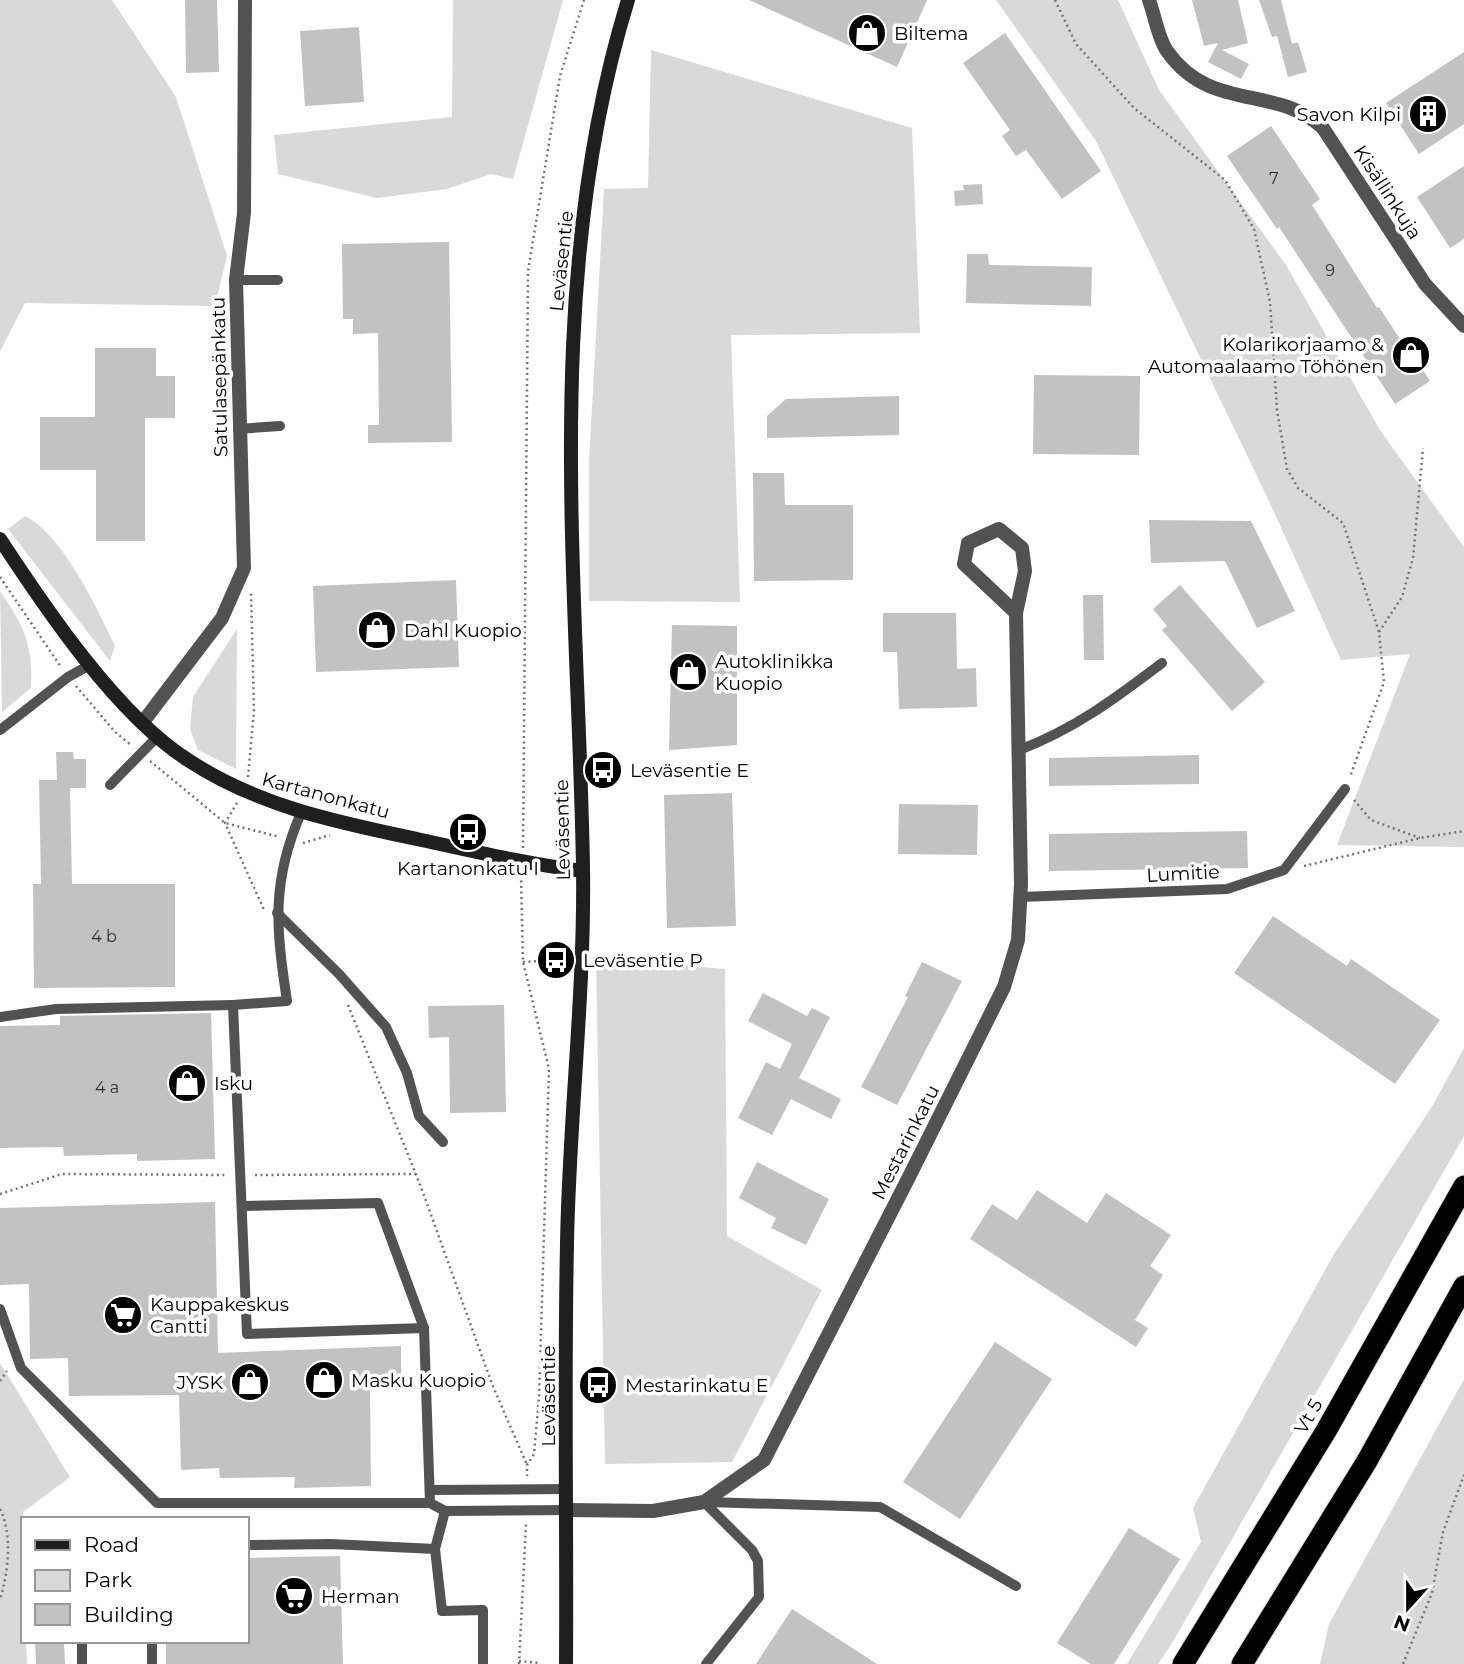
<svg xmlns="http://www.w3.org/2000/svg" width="1464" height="1664" font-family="Montserrat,sans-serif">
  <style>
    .green { fill: #d9d9d9 }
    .building { fill: #c2c2c2 }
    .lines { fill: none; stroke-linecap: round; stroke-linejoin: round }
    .highway-casing { stroke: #dbdbdb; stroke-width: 23 }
    .path { stroke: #747474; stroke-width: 2.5; stroke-dasharray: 2 3.5; stroke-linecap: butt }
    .lane { stroke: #525252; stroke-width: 10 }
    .street { stroke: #525252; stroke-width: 14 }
    .secondary { stroke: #1f1f1f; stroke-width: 14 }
    .highway { stroke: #000; stroke-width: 21 }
    .labels { text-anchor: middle; stroke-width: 7; stroke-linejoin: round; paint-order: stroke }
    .number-label { font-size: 16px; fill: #303030 }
    .poi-label { font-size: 19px; fill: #000; stroke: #fff; text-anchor: start }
    .street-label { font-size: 19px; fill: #000; stroke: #fff }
  </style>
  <rect width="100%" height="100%" fill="#fff"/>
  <g class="green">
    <polygon points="0,0 112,0 176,97 227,256 215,306 25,303 0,351"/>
    <polygon points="453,0 563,0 513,179 491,174 447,189 377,198 278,174 274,135 452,117"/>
    <polygon points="996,0 1118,0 1159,90 1286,265 1380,430 1464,547 1464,847 1337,845 1410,654 1341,660 1269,501 1096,141"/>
    <polygon points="651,50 912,128 920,333 731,335 740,602 589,601 589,462 604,189 648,188"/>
    <path d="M 25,516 C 63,535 97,608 115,646 L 110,661 L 8,529 Z"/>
    <path d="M 0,591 C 24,626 33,645 31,688 L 2,712 Z"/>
    <polygon points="237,629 236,769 198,750 190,729 193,697"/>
    <polygon points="596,958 725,969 727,1236 822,1290 732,1462 605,1464"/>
    <polygon points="1464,1048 1464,1136 1171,1645 1158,1664 1127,1664 1201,1542 1193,1508 1334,1254 1433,1105"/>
    <polygon points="0,1363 70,1477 23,1512 23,1641 26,1641 27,1664 0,1664"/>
    <polygon points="1464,1379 1464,1664 1320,1664 1329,1624"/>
  </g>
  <g class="building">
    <polygon points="185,0 217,0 219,72 186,73"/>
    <polygon points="749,0 927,0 897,67"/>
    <polygon points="1192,0 1238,0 1248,43 1222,50 1249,64 1241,79 1208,62 1218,43 1204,46"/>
    <polygon points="1259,0 1281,0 1292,44 1298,42 1307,72 1288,77 1277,36 1272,37"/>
    <polygon points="359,27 364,102 305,106 300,31"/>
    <polygon points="1005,33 1101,171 1062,199 1026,150 1016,156 1002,136 1010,130 963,63"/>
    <polygon points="1464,52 1464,124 1419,154 1386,103"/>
    <polygon points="1271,126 1320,199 1312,205 1377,308 1379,307 1402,342 1410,337 1429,366 1423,370 1430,381 1395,404 1279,227 1277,229 1227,156"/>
    <polygon points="1464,166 1464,239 1450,248 1417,197"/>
    <polygon points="982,184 983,204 955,206 954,191 964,190 963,185"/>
    <polygon points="449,242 452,442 368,443 368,425 379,425 378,333 353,334 353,319 343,319 342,244"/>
    <polygon points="967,254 988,254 989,265 1092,267 1091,306 966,303"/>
    <polygon points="95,348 156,348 156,376 175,376 175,418 145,418 145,541 96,541 96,470 40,470 40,417 95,417"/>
    <polygon points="1034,375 1140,376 1139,455 1033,454"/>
    <polygon points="899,396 899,435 767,438 767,416 786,399"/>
    <polygon points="753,473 784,473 785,505 853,505 853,580 754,581"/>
    <polygon points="1149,520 1251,521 1295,611 1257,628 1225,561 1151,563"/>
    <polygon points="456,580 459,667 316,672 313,586"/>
    <polygon points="1180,585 1265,682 1232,711 1162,630 1167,626 1153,609"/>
    <polygon points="1083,595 1103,595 1104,660 1084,660"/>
    <polygon points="883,613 956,613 957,669 976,668 977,707 899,709 897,652 883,652"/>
    <polygon points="672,625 737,626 737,745 669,750"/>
    <polygon points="56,752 73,752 74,759 86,759 86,788 70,788 72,884 175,884 175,987 34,988 33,884 41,884 39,780 57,780"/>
    <polygon points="1199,755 1199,784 1049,786 1049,758"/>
    <polygon points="732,793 736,926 667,928 664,795"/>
    <polygon points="899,804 978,805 977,855 898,854"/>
    <polygon points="1247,831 1248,868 1049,871 1049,834"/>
    <polygon points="1273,916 1347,966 1351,959 1440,1020 1395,1084 1234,973"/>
    <polygon points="922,962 962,981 897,1105 861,1087 908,997 905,996"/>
    <polygon points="763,993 807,1016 812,1008 830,1017 799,1078 841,1099 831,1119 791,1099 772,1135 738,1118 766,1062 780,1069 792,1044 748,1021"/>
    <polygon points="504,1005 506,1112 450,1113 449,1037 429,1038 428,1006"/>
    <polygon points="211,1013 215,1159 137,1161 137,1154 64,1156 63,1147 0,1148 0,1026 60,1025 60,1016"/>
    <polygon points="757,1162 829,1199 806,1245 771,1228 776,1218 739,1198"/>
    <polygon points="1037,1190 1087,1223 1106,1193 1171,1235 1150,1266 1163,1275 1135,1320 1148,1328 1136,1347 970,1239 992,1204 1017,1220"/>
    <polygon points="215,1202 218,1353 401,1346 401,1390 370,1390 371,1486 294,1488 295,1477 220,1478 219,1468 181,1470 179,1395 69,1396 68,1358 30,1359 29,1284 0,1285 0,1208"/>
    <polygon points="995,1342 1052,1379 960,1519 903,1482"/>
    <polygon points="1129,1528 1180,1559 1114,1664 1091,1664 1057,1643"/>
    <polygon points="340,1556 343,1664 166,1664 166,1641 247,1641 247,1558"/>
    <polygon points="792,1609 877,1664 756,1664"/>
    <polygon points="35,1641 64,1641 65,1664 36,1664"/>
  </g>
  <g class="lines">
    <defs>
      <g id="highway">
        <polyline points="1183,1664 1326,1431 1464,1186"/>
        <polyline points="1242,1664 1367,1461 1464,1286"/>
      </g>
    </defs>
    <use href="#highway" class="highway-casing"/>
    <g class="path">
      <polyline points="1055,0 1076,44 1134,108 1225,180 1254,229 1270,302 1277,410 1287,469 1298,488 1343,523 1379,632 1384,682 1350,777"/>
      <polyline points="0,577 61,667"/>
      <polyline points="1379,632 1402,597 1413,558 1423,448"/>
      <polyline points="76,686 115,732 131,745"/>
      <polyline points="150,761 225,823 280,837"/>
      <polyline points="248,777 254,711 251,592"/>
      <polyline points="1354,800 1371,820 1420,838"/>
      <polyline points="237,803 225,823 264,910"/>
      <polyline points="303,843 330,835"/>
      <polyline points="523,848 528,271 560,76 584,0"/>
      <polyline points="1304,866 1420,838 1464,831"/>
      <polyline points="521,875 523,962 549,1069 539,1397 534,1454 527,1465 527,1476"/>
      <polyline points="523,962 556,960"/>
      <polyline points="348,1005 421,1187 492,1384 527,1465"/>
      <polyline points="255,1175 416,1174"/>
      <polyline points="0,1194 62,1174 227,1175"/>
      <polyline points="0,1381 7,1371"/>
      <path d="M 0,1509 C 13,1535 8,1573 0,1600"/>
      <polyline points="519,1661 539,1663"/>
      <polyline points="519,1664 526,1524"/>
      <polyline points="1403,1664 1432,1593 1443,1532 1464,1475"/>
    </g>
    <g class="lane">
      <polyline points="236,280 278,280"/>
      <polyline points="238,429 280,426"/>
      <polyline points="0,730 68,677 90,665"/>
      <path d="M 1019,750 C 1073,730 1116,698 1162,663"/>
      <polyline points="110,785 158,736"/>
      <path d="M 301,813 C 271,882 276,928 287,1001 L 233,1005 L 247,1334 L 424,1328 L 430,1503 L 445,1511 L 567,1510"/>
      <polyline points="1021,897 1227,889 1284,870 1345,789"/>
      <polyline points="277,913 339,974 386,1027 407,1073 419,1116 443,1142"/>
      <polyline points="0,1017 56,1009 233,1005"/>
      <polyline points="242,1206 378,1203 424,1328"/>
      <polyline points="0,1309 21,1368 157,1503 430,1503"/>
      <polyline points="430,1490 567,1489"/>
      <polyline points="704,1502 752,1550 758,1561 759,1597 706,1664"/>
      <polyline points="706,1502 880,1507 1016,1586"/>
      <polyline points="445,1511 435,1549 442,1611 483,1610 483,1664"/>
      <polyline points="247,1545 331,1544 435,1549"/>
      <polyline points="82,1664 82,1641"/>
      <polyline points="152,1664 152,1641"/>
    </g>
    <g class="street">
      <path d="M 1149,0 C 1155,16 1158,38 1167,51 C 1210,113 1277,84 1323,128 L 1425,284 L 1464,326"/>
      <polyline points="143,722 222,618 244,568 236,280 244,213 245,0"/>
      <polyline points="567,1510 653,1511 704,1502 764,1460 910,1175 1004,987 1018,940 1021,884 1016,613 1025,571 1022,548 999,529 968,543 964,564 1016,613"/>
    </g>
    <g class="secondary">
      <path d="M 0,539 C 46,609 117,715 188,760 C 258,806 336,822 417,839 C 472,851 527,864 583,871"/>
      <path d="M 566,1664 C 567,1524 564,1384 567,1244 C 569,1120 585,991 583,867 C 578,578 541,282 628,0"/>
    </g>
    <use href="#highway" class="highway"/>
  </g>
  <defs>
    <symbol id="shop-disc" viewBox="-11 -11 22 22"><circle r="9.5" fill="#000" stroke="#fff"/><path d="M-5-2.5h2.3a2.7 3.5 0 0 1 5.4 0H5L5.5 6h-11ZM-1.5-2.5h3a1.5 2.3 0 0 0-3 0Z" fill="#fff"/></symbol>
    <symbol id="building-disc" viewBox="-11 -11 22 22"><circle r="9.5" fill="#000" stroke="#fff"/><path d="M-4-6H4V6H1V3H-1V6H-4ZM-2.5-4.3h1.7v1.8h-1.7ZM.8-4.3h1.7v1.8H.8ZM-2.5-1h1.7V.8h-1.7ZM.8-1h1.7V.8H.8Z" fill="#fff"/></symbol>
    <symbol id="bus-disc" viewBox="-11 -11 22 22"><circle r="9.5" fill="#000" stroke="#fff"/><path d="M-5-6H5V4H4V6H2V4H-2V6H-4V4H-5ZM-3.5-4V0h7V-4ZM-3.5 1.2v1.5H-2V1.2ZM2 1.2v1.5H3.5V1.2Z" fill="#fff"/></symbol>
    <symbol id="supermarket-disc" viewBox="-11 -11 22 22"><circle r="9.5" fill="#000" stroke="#fff"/><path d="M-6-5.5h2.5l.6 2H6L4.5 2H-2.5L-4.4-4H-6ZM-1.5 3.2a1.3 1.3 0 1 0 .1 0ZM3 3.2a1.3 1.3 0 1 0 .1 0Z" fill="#fff"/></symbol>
  </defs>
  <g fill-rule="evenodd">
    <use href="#shop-disc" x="845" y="11" width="44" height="44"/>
    <use href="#building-disc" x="1406" y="92" width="44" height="44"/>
    <use href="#shop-disc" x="1389" y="333" width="44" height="44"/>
    <use href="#shop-disc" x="355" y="608" width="44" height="44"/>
    <use href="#shop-disc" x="666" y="650" width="44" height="44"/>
    <use href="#bus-disc" x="581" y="748" width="44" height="44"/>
    <use href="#bus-disc" x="446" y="810" width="44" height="44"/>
    <use href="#bus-disc" x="534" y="938" width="44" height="44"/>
    <use href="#shop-disc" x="165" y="1061" width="44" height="44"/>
    <use href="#supermarket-disc" x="101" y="1293" width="44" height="44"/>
    <use href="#shop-disc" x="302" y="1358" width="44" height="44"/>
    <use href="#shop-disc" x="228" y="1360" width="44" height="44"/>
    <use href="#bus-disc" x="576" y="1363" width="44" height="44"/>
    <use href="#supermarket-disc" x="272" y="1574" width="44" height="44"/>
  </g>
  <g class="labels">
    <g class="number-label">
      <text x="1274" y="184">7</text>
      <text x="1330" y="276">9</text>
      <text x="104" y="942">4 b</text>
      <text x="107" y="1093">4 a</text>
    </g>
    <g class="poi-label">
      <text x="894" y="40">Biltema</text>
      <text x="1401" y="121" text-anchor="end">Savon Kilpi</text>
      <text x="1384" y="351" text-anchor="end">Kolarikorjaamo &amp;<tspan x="1384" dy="22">Automaalaamo Töhönen</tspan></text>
      <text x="404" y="637">Dahl Kuopio</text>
      <text x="715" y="668">Autoklinikka<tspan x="715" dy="22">Kuopio</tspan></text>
      <text x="630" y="777">Leväsentie E</text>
      <text x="468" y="875" text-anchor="middle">Kartanonkatu I</text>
      <text x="583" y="967">Leväsentie P</text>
      <text x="214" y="1090">Isku</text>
      <text x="150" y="1311">Kauppakeskus<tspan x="150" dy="22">Cantti</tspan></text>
      <text x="351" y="1387">Masku Kuopio</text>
      <text x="223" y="1389" text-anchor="end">JYSK</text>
      <text x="625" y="1392">Mestarinkatu E</text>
      <text x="321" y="1603">Herman</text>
    </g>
    <g class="street-label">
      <text transform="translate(1388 192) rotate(57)" y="7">Kisällinkuja</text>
      <text transform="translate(561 261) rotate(-84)" y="7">Leväsentie</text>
      <text transform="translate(219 377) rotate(-91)" y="7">Satulasepänkatu</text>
      <text transform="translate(326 795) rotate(15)" y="7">Kartanonkatu</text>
      <text transform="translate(562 830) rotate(-91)" y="7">Leväsentie</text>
      <text transform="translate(1183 873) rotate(-3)" y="7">Lumitie</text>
      <text transform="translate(905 1142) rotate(-63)" y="7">Mestarinkatu</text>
      <text transform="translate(548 1396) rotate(-90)" y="7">Leväsentie</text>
      <text transform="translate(1308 1416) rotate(-60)" y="7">Vt 5</text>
    </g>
  </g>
  <rect x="21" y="1517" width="228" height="126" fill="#ffffff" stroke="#999999" stroke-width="2"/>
  <rect x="35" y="1540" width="35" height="10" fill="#1f1f1f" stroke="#999999" stroke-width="2"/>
  <text x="84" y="1552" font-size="21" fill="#000000">Road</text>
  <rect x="35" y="1570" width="35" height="21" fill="#d9d9d9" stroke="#999999" stroke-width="2"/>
  <text x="84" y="1587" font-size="21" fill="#000000">Park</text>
  <rect x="35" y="1604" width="35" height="21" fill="#c2c2c2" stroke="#999999" stroke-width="2"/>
  <text x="84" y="1622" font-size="21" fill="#000000">Building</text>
  <g transform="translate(1408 1608) rotate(201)" stroke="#ffffff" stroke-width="5" paint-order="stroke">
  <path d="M0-5L12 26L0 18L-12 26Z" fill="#000000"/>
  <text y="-10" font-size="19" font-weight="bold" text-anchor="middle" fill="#000000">N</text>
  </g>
</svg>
